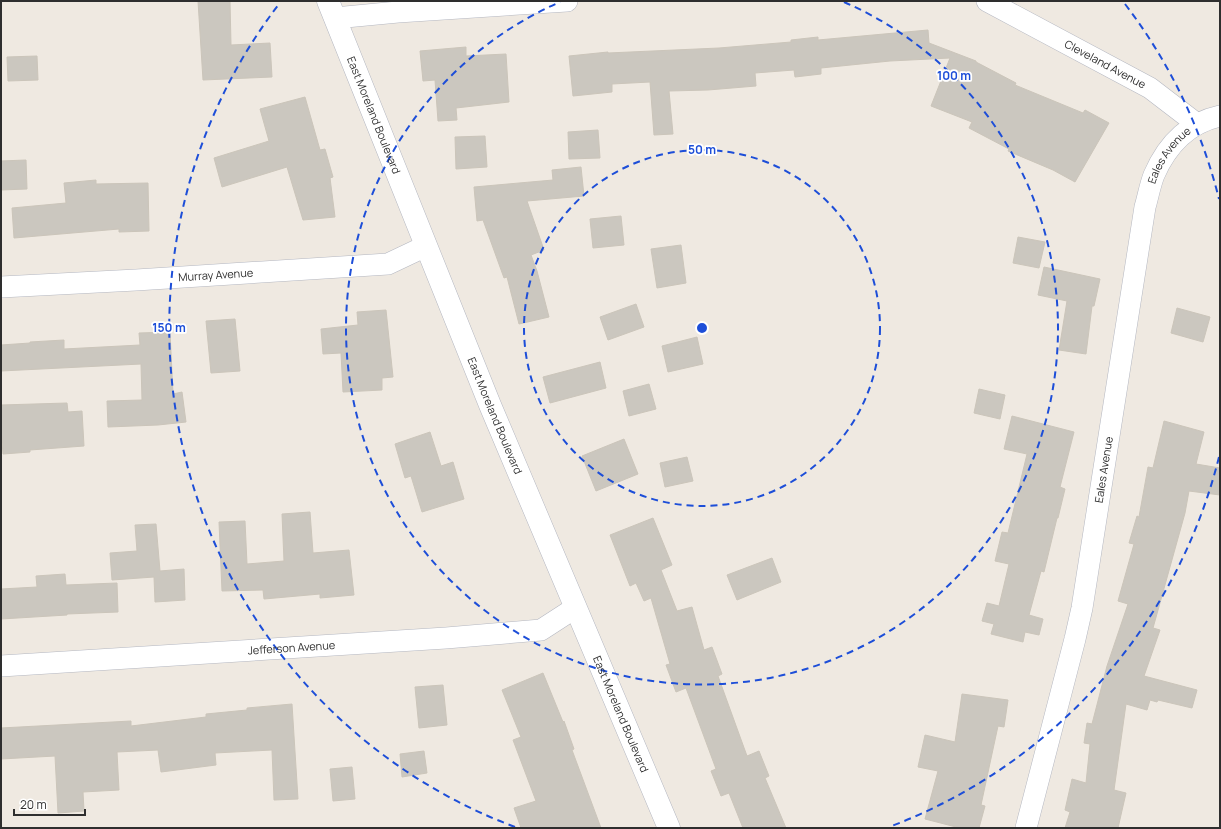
<svg xmlns="http://www.w3.org/2000/svg" width="1221" height="829" font-family="Manrope,sans-serif">
  <style>
    .building { fill: #cbc7bf; stroke: #cbc5ba }
    .lines { fill: none; stroke-linecap: round; stroke-linejoin: round }
    .street-casing { stroke: #b4b7c1; stroke-width: 22 }
    .secondary-casing { stroke: #b4b7c1; stroke-width: 23 }
    .street { stroke: #fff; stroke-width: 21 }
    .secondary { stroke: #fff; stroke-width: 22 }
    .ring { fill: none; stroke: #1d4ed8; stroke-width: 2; stroke-dasharray: 7 5 }
    .labels { text-anchor: middle; stroke-width: 3.5; stroke-linejoin: round; paint-order: stroke }
    .street-label { font-size: 11px; fill: #2e2e2e; stroke: #fff }
    .centre { fill: #1d4ed8; stroke: #fff; stroke-width: 2 }
    .ring-label { font-size: 12px; text-anchor: middle; font-weight: bold; fill: #1d4ed8; stroke: #fff; stroke-width: 3.5; stroke-linejoin: round; paint-order: stroke }
  </style>
  <rect width="100%" height="100%" fill="#efe9e1"/>
  <g class="building">
    <polygon points="198,1 230,1 231,45 270,43 272,77 203,80"/>
    <polygon points="928,30 929,43 976,61 976,62 1016,83 1015,85 1083,113 1085,110 1109,123 1075,182 1053,170 1008,151 1009,149 969,128 972,122 931,106 950,58 890,61 821,68 821,74 795,77 794,70 755,73 756,86 708,90 669,91 673,134 654,135 650,82 612,84 612,92 573,96 569,56 608,52 608,53 719,48 791,42 791,40 818,37 818,40"/>
    <polygon points="466,47 466,56 506,54 509,102 456,108 457,120 438,121 435,80 423,81 420,51"/>
    <polygon points="37,56 38,80 8,81 7,57"/>
    <polygon points="305,97 320,150 325,149 333,177 330,178 335,217 303,220 287,167 222,187 214,158 269,141 260,109"/>
    <polygon points="598,130 600,158 569,159 568,132"/>
    <polygon points="485,136 487,167 456,169 455,137"/>
    <polygon points="26,160 27,189 1,190 1,161"/>
    <polygon points="581,167 584,196 527,201 544,250 531,255 537,271 549,317 519,324 507,277 504,278 483,220 477,221 474,187 553,180 552,170"/>
    <polygon points="96,180 96,184 148,183 149,231 119,232 119,229 14,238 12,208 66,203 64,183"/>
    <polygon points="621,216 624,245 593,248 590,219"/>
    <polygon points="1018,237 1045,242 1039,268 1013,263"/>
    <polygon points="681,245 686,283 657,288 651,249"/>
    <polygon points="1044,267 1100,279 1094,306 1092,306 1086,354 1059,350 1067,301 1038,295"/>
    <polygon points="636,304 644,327 608,340 600,317"/>
    <polygon points="1177,308 1210,317 1203,342 1171,333"/>
    <polygon points="386,310 393,377 382,378 382,390 343,392 341,353 323,354 321,329 358,325 357,312"/>
    <polygon points="235,319 240,371 211,373 206,321"/>
    <polygon points="170,332 173,394 182,392 186,422 158,425 108,427 107,401 142,400 141,364 1,371 1,345 30,343 30,342 64,340 64,349 140,345 139,333"/>
    <polygon points="697,337 703,364 668,372 662,346"/>
    <polygon points="600,362 606,388 550,403 543,377"/>
    <polygon points="649,384 656,409 629,416 623,391"/>
    <polygon points="979,389 1005,395 1000,419 974,413"/>
    <polygon points="67,403 68,412 82,411 84,446 30,450 30,452 3,454 1,430 1,405"/>
    <polygon points="1012,416 1074,432 1060,487 1065,489 1058,518 1057,518 1044,572 1041,571 1029,615 1043,619 1039,635 1025,632 1023,642 991,634 994,624 982,621 987,603 999,606 1009,564 995,561 1002,532 1008,533 1027,454 1004,449"/>
    <polygon points="1164,421 1204,432 1196,464 1220,468 1220,495 1189,491 1185,513 1153,628 1160,630 1144,676 1197,690 1192,708 1158,700 1157,702 1150,700 1147,710 1126,704 1114,790 1126,793 1118,828 1065,828 1070,812 1065,810 1072,779 1086,783 1090,744 1084,743 1087,723 1092,724 1107,666 1128,604 1118,601 1134,544 1129,543 1137,516 1139,517 1148,467 1153,468"/>
    <polygon points="430,432 441,466 453,462 464,499 422,512 411,476 405,478 395,444"/>
    <polygon points="624,439 638,474 596,491 582,456"/>
    <polygon points="687,457 693,481 665,487 660,463"/>
    <polygon points="310,512 313,553 349,550 354,595 320,598 320,594 264,599 263,590 222,591 219,522 245,521 247,564 284,561 282,514"/>
    <polygon points="653,518 672,565 661,570 677,611 692,607 704,650 712,647 722,674 718,676 747,756 759,751 769,776 765,778 786,828 743,828 729,793 721,796 711,771 716,769 686,688 676,692 666,665 670,664 651,598 644,601 636,583 630,586 610,535"/>
    <polygon points="156,524 160,571 184,569 185,600 155,602 154,577 112,580 110,553 137,551 135,525"/>
    <polygon points="772,558 781,582 737,600 727,575"/>
    <polygon points="65,574 66,585 117,583 118,612 67,614 67,615 1,619 1,589 37,587 36,576"/>
    <polygon points="543,673 563,722 564,721 574,749 572,750 601,828 521,828 514,808 536,801 513,740 521,737 502,690"/>
    <polygon points="443,685 447,725 419,728 415,687"/>
    <polygon points="962,694 1008,700 1004,727 998,726 981,805 985,806 979,828 960,828 925,819 938,771 918,767 925,735 955,742"/>
    <polygon points="292,704 298,799 274,800 272,750 215,753 216,765 161,772 158,750 117,752 119,790 83,792 84,811 58,813 55,756 1,759 1,728 131,721 131,726 206,717 206,714 247,710 247,708"/>
    <polygon points="424,751 427,773 402,777 400,754"/>
    <polygon points="352,767 355,799 333,801 330,769"/>
  </g>
  <g class="lines">
    <defs>
      <g id="street">
        <path id="s1" d="M 987,1 L 1150,88 L 1197,124"/>
        <polyline points="335,18 398,12 567,1"/>
        <path id="s2" d="M 1,287 L 136,280 L 388,264 L 426,246"/>
        <path id="s3" d="M 1,666 L 446,638 L 541,630 L 575,608"/>
        <path id="s4" d="M 1026,828 L 1075,639 L 1082,608 L 1145,207 C 1148,197 1150,185 1154,175 C 1167,145 1188,123 1220,116"/>
      </g>
      <g id="secondary">
        <path id="s5" d="M 328,1 L 490,405 L 669,828"/>
      </g>
    </defs>
    <use href="#street" class="street-casing"/>
    <use href="#secondary" class="secondary-casing"/>
    <use href="#street" class="street"/>
    <use href="#secondary" class="secondary"/>
  </g>
  <g class="ring">
    <circle cx="702" cy="328" r="178"/>
    <path d="M844 2A356 356 0 1 1 560 2"/>
    <path d="M1219 457A533 533 0 0 1 889 827M515 827A533 533 0 0 1 279 4M1125 4A533 533 0 0 1 1219 199"/>
  </g>
  <g class="labels">
    <g class="street-label">
      <text dy="4" stroke="none"><textPath href="#s1" startOffset="134">Cleveland Avenue</textPath></text>
      <text dy="4" stroke="none"><textPath href="#s5" startOffset="123">East Moreland Boulevard</textPath></text>
      <text dy="4" stroke="none"><textPath href="#s4" startOffset="691">Eales Avenue</textPath></text>
      <text dy="4" stroke="none"><textPath href="#s2" startOffset="215">Murray Avenue</textPath></text>
      <text dy="4" stroke="none"><textPath href="#s5" startOffset="447">East Moreland Boulevard</textPath></text>
      <text dy="4" stroke="none"><textPath href="#s4" startOffset="367">Eales Avenue</textPath></text>
      <text dy="4" stroke="none"><textPath href="#s3" startOffset="291">Jefferson Avenue</textPath></text>
      <text dy="4" stroke="none"><textPath href="#s5" startOffset="771">East Moreland Boulevard</textPath></text>
    </g>
  </g>
  <circle cx="702" cy="328" r="6" class="centre"/>
  <g class="ring-label">
    <text x="954" y="80">100 m</text>
    <text x="702" y="154">50 m</text>
    <text x="169" y="332">150 m</text>
  </g>
  <rect width="1221" height="829" fill="none" stroke="#2e2e2e" stroke-width="4"/>
  <path d="M14 809v6h71v-6" fill="none" stroke="#2e2e2e" stroke-width="2"/>
  <text x="20" y="809" font-size="12" fill="#2e2e2e" stroke="#ffffff" stroke-width="3" paint-order="stroke">20 m</text>
</svg>
